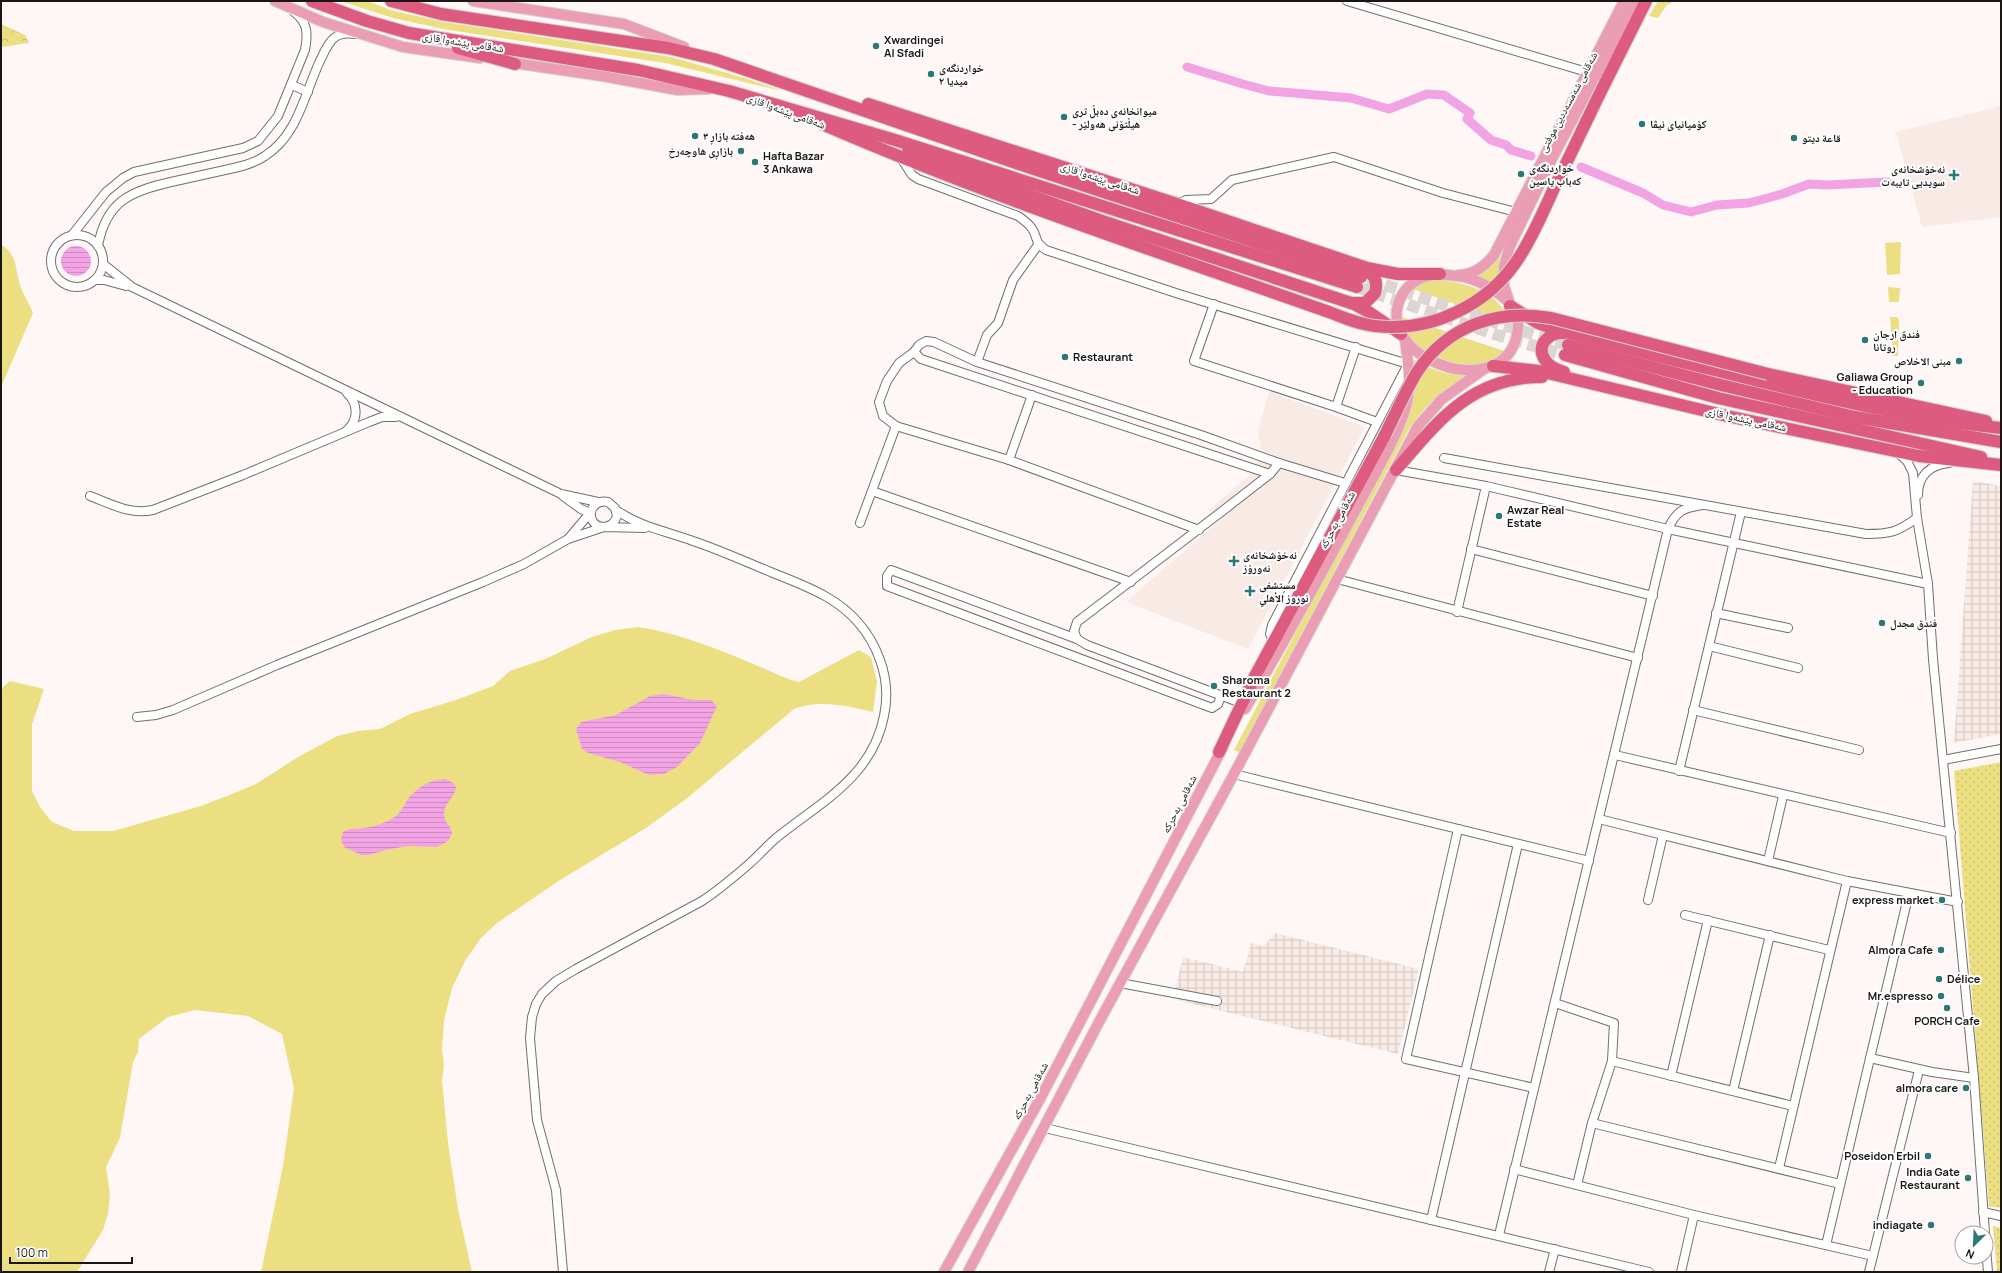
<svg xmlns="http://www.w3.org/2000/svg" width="2002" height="1273" font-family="Manrope,'Noto Naskh Arabic',sans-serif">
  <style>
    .built { fill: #f8eae5 }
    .industrial { fill: url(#industrial-grid) }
    .green { fill: #ecdf81 }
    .forest { fill: url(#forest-crowns) }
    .park { fill: url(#park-dots) }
    .water { fill: url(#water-rules) }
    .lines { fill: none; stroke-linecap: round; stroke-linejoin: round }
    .canal { stroke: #f2a3e4; stroke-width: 9 }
    .highway-tunnel { stroke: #dcd5d4; stroke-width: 12; stroke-dasharray: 12 6; stroke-linecap: butt }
    .minor-casing { stroke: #746e6c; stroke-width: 10 }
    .major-casing { stroke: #d6d5d5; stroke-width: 12 }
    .highway-casing { stroke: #d6d5d5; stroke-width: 14 }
    .minor { stroke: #fff; stroke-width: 8 }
    .major { stroke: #eb9db3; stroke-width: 10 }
    .highway { stroke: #de5b80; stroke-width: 12 }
    .highway-bridge-casing { stroke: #d6d5d5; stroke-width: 14; stroke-linecap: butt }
    .highway-bridge { stroke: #de5b80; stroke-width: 12 }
    .poi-dot { fill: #2d7778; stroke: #fff; stroke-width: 1.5 }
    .labels { text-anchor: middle; stroke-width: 4; stroke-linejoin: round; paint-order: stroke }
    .poi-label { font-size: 11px; font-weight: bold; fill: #191616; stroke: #fff; text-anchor: start }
    .street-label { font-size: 11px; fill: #191616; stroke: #fff }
  </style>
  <defs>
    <pattern id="industrial-grid" width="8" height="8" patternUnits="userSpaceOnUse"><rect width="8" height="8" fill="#f8eae5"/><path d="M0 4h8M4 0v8" fill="none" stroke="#d4c8c4"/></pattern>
    <pattern id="forest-crowns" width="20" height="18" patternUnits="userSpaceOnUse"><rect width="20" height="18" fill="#ecdf81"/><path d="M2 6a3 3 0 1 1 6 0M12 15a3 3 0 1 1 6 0" fill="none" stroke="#cabf6f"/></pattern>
    <pattern id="park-dots" width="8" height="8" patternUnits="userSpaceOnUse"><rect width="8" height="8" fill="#ecdf81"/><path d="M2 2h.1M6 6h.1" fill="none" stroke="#cabf6f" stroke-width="1.8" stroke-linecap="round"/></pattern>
    <pattern id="water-rules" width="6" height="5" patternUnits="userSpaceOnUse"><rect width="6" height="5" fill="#f2a3e4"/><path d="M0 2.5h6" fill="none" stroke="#cf8cc3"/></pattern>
  </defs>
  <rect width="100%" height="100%" fill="#fef7f5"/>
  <g class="built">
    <polygon points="2001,106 2001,217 1922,227 1896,132"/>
    <polygon points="1269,392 1365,427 1248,649 1126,602 1220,520 1209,510 1250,475 1262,452 1258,431"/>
  </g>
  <g class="industrial">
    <polygon points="1973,481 2001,486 2001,734 1954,743"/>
    <polygon points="1275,933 1419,969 1398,1054 1173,999 1183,957 1243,972 1251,943 1264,946"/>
  </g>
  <g class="green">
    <polygon points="340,1 367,1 394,11 444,22 671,57 748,79 782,91 665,63 443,29 393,18"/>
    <polygon points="1658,1 1674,1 1666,6 1658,18 1649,16"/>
    <polygon points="1901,242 1900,274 1887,275 1885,243"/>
    <path d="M 1,244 C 20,257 14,272 22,290 C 25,298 30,305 33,313 L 1,387 Z"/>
    <polygon points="1500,250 1499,276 1502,289 1476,275 1493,264"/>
    <path d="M 1436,280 C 1467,282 1500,292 1511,324 L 1413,289 L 1423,282 Z"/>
    <polygon points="1888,287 1900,288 1899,302 1889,302"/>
    <path d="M 1400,316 L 1504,351 C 1482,374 1445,364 1421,348 C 1416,345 1410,341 1407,336 C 1403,331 1402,322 1400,316 Z"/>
    <polygon points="1890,317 1897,317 1899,320 1898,356 1893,356"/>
    <path d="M 1410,357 C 1430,369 1443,375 1467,375 C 1441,391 1427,404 1409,429 L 1239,753 L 1234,750 L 1406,423 C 1414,400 1414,381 1410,357 Z"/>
    <path d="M 638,627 C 692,635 740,659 791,680 L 799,682 L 859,650 L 871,657 L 877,682 L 873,712 C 848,706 819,699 794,709 L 686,799 L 646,828 L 560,880 L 497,923 L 481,938 L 465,961 L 452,988 L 444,1021 L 442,1049 L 444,1065 L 442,1080 L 448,1143 L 458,1209 L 472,1272 L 261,1272 L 283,1166 L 294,1088 L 282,1034 L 248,1016 L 195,1010 L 168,1017 L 139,1039 L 138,1052 L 133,1062 L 120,1138 L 106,1167 L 110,1194 L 108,1214 L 103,1230 L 77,1272 L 1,1272 L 1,694 L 3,687 L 10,681 L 44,689 L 32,724 L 32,791 L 40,807 L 52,822 L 74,831 L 113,831 L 201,806 L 232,794 L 256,784 L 298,757 L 337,736 L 358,731 L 380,729 L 410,714 L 456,700 L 493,686 L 510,671 L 545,659 L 592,637 L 615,630 Z"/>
  </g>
  <polygon class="forest" points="1,24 25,35 29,43 1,47"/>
  <g class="park">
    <polygon points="2001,762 2001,1208 1989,1206 1954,771"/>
    <polygon points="1993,1226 2001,1228 2001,1272 1997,1272"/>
  </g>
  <g class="water">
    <circle cx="76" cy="261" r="15"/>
    <polygon points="664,694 694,700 711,700 717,706 700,743 677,767 664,774 649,775 620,762 588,753 582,749 576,729 581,722 616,715 650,696"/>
    <path d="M 445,779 L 452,782 L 456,787 C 455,798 444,803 444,814 C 444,822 452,827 452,834 L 448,841 L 437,847 L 408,846 L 385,850 L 369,855 L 361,855 L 344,847 L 341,839 L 343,832 C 350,828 356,829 364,828 C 373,827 382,824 390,820 C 400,815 402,808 408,799 C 417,787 430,780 445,779 Z"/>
  </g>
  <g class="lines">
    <g class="canal">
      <polyline points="1187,67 1243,84 1269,91 1351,98 1389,109 1427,94 1444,95 1470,113 1467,119 1491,140 1506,145 1511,150 1531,156"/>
      <polyline points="1581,167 1643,193 1663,205 1691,212 1717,205 1749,203 1782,194 1809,184 1827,185 1887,182"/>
    </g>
    <g class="highway-tunnel">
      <polyline points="1368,279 1497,323 1568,345"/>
      <polyline points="1357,287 1494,334 1565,355"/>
    </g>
    <defs>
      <g id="minor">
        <polyline points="1347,1 1587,72"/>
        <polyline points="292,85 308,92"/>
        <path d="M 901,158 L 912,175 L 918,179 L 1018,216 C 1024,220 1031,225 1034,232 C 1038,242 1036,243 1046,250 L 1179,294 L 1408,364 L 1272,625 L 1270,634 L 1273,641"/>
        <polyline points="1177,204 1186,200 1211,199 1232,180 1334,157 1443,193 1516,212"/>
        <circle cx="77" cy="261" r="26"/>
        <path d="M 72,235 L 106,192 L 123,178 L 134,172 L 243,148 L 258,141 L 278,116 L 305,50 C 308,34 308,22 294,12"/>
        <path d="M 98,246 C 106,201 131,191 171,182 C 189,178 207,174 225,170 C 239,167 253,164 265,156 C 297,136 304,96 319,63 C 323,55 327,44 334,38 C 340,33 348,33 355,34"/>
        <polyline points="103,264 132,287 561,494 598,502"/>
        <polyline points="95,280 104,280 126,286"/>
        <polyline points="1214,304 1194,361 1336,407 1377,422"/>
        <polyline points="977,362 987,335 998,323 1013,280 1038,245"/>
        <path d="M 347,393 C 358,403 359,420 347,430"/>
        <polyline points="1336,407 1356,347"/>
        <polyline points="896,426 883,416 879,402 887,381 899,363 914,352"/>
        <polyline points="1898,453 1907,461 1913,473 1917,518 1928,584 1933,659 1974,1078 1985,1233"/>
        <path d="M 1444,458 L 1866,534 C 1891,534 1897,532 1917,518"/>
        <polyline points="1009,460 1032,395"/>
        <polyline points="1396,470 1486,486 1668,529 1928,584"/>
        <polyline points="1270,474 921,359 914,352 919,345 926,341 934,342 977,362 1201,435 1279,463 1345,483"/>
        <polyline points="872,491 1131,582"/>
        <path d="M 1918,495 C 1918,475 1930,465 1949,463"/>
        <path d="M 90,496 C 111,504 130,515 153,510 L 243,475 L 369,422 L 382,417 L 396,417"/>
        <polyline points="563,496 581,509 590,513 568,539"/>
        <polyline points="860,523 896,426 1009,460 1199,530"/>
        <polyline points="1471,549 1653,596"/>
        <polyline points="1337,579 1638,658"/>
        <polyline points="1457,612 1486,486"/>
        <polyline points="1716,613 1788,628"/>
        <polyline points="1077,639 891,570 887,576 887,586 1212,708 1218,704 1221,696"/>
        <polyline points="1709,646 1798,668"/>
        <polyline points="1241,703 1087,645 1077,639 1074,631 1077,622 1225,509 1270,474 1279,463"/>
        <polyline points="1693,710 1859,750"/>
        <path d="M 137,717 L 156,715 L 173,710 L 277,665 L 483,582 L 524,564 L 568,539 L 604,527 C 611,526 615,523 617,516 L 615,508 L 608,502 C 588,498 584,526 604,527 L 645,528"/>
        <polyline points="1615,755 1951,833"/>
        <polyline points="1943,760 2001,749"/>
        <polyline points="1679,771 1741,512"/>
        <polyline points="1234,774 1589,861"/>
        <polyline points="1599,819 1847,881 1958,902"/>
        <polyline points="1458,829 1406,1059 1534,1088"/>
        <polyline points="1768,861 1783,796"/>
        <polyline points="1648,900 1663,835"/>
        <polyline points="1685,915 1829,950"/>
        <polyline points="1120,983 1217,1001"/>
        <polyline points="1555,1003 1614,1023 1612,1061 1592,1123 1577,1185"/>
        <polyline points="1870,1058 1932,1072 1974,1078"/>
        <polyline points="1612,1061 1793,1106"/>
        <polyline points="1671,1076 1708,920"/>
        <polyline points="1733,1091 1770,935"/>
        <polyline points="1592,1123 1840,1184"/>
        <polyline points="1045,1128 1649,1272"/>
        <polyline points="1779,1168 1847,881"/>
        <polyline points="1514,1169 1694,1215 1873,1256"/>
        <polyline points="1983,1212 2001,1216"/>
        <polyline points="1431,1220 1518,844"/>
        <path d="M 1499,1235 L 1668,529 C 1676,511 1683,508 1702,505"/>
        <polyline points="1826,1245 1909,893"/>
        <polyline points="1986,1248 1988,1272"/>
        <path d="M 563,1272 L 556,1190 L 537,1120 L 530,1038 L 532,1017 L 536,1004 L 542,994 L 556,981 L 576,969 L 702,901 C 719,890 734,877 749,864 C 758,856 766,847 775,839 C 819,803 872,778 884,716 C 888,697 887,679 880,660 C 870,632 852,611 825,596 C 809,587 791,580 773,573 C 746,562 720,550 693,541 C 666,531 640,527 616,510"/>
        <polyline points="1549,1272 1555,1249"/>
        <polyline points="1681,1272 1694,1215"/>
        <polyline points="1869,1272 1919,1070"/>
      </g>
      <g id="major">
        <polyline points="275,1 323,22 403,47 480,58"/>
        <polyline points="473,1 624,24 684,47"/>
        <polyline points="507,62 602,76 678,90 709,89"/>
        <path d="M 1440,274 C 1448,275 1457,276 1464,277 C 1482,281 1507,296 1516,312 C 1520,320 1518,331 1516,339 C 1497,404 1369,356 1402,295 C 1410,281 1425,275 1440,274 Z"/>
        <path d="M 1458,275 C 1473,275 1485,266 1494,255 L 1624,1"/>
        <polyline points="1510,304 1504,286 1504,267 1509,248 1553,157 1635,1"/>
        <path d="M 1245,709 C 1285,641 1323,571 1360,502 C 1374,475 1404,426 1408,397 C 1410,378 1408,359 1405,340"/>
        <polyline points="944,1272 1041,1097 1223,747"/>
        <polyline points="968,1272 1099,1022 1234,774 1418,426 1442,399 1484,369"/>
      </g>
      <g id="highway">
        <polyline points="312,1 367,21 409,33 638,70 729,91 895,140 1357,287"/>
        <polyline points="391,1 441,14 668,48 714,59 1019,164 1361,277"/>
        <polyline points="458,48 515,64"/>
        <polyline points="1605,83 1646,1"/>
        <polyline points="868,104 1177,204 1367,268 1398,274 1440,274"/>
        <path d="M 822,124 C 988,196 1159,252 1329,312"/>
        <polyline points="908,152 1102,221 1354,304 1367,311 1401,334"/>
        <path d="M 1351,303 L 1365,303 L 1375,293 C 1378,282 1375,274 1364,269"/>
        <path d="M 1510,306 L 1538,323 L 1555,329 C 1614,346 1674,360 1734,375 C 1822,397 1911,419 2001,428"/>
        <path d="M 1564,333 C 1549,332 1535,345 1545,360 C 1549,366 1557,370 1564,372"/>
        <polyline points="1568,345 1721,385 1855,417 2001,442"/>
        <polyline points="1565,355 1718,398 1981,457"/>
        <polyline points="1493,366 1539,371 1727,416 1919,456 2001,465"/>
        <polyline points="1768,374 1986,421"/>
        <path d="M 1396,470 C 1438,421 1471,377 1542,377"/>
        <polyline points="1219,752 1254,678 1385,435"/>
      </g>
    </defs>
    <use href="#minor" class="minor-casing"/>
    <use href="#major" class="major-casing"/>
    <use href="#highway" class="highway-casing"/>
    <use href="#minor" class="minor"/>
    <use href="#major" class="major"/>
    <use href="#highway" class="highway"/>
    <defs>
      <g id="highway-bridge">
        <path d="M 1329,312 C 1344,318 1359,324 1375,326 C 1432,333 1490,304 1520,256 C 1534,234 1544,210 1555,186 C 1572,152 1588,117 1605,83"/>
        <path d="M 1385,435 C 1395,415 1405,392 1417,372 C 1448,325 1497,309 1551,318 L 1768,374"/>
      </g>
    </defs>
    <use href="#highway-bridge" class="highway-bridge-casing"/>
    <use href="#highway-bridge" class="highway-bridge"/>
  </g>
  <g class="poi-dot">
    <circle cx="876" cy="46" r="4"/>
    <circle cx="931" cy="74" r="4"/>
    <circle cx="1064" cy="117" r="4"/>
    <circle cx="1642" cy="124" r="4"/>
    <circle cx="695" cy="136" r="4"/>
    <circle cx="1794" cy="138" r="4"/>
    <circle cx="741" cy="151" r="4"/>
    <circle cx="755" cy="162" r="4"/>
    <circle cx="1521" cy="174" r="4"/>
    <path d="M1952 169h4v4h4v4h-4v4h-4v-4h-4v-4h4z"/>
    <circle cx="1865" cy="340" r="4"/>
    <circle cx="1065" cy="357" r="4"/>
    <circle cx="1959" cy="361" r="4"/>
    <circle cx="1921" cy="383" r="4"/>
    <circle cx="1499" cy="516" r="4"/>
    <path d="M1232 555h4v4h4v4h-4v4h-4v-4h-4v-4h4z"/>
    <path d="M1248 585h4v4h4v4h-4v4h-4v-4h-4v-4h4z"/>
    <circle cx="1882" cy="623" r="4"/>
    <circle cx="1214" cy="686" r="4"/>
    <circle cx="1942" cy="900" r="4"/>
    <circle cx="1941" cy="950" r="4"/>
    <circle cx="1939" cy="979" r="4"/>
    <circle cx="1941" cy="996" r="4"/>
    <circle cx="1947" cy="1008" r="4"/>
    <circle cx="1966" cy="1088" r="4"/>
    <circle cx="1928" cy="1156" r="4"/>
    <circle cx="1968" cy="1178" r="4"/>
    <circle cx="1931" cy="1225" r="4"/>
  </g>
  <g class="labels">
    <g class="poi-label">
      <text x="884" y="44">Xwardingei<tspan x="884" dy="13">Al Sfadi</tspan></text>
      <text x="939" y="72">خواردنگەی<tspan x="939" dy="13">میدیا ٢</tspan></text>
      <text x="1072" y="115">میوانخانەی دەبڵ تری<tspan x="1072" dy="13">- هیڵتۆنی هەولێر</tspan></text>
      <text x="1650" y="128">کۆمپانیای نیڤا</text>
      <text x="703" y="140">هەفتە بازاڕ ٣</text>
      <text x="1802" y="142">قاعة ديتو</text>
      <text x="733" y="155" text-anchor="end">بازاڕی هاوچەرخ</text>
      <text x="763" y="160">Hafta Bazar<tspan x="763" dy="13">3 Ankawa</tspan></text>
      <text x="1529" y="172">خواردنگەی<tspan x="1529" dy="13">کەباب یاسین</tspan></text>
      <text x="1945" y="173" text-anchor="end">نەخۆشخانەی<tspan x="1945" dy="13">سویدیی تایبەت</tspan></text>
      <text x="1873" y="338">فندق ارجان<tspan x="1873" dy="13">روتانا</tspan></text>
      <text x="1073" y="361">Restaurant</text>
      <text x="1951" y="365" text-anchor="end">مبنى الاخلاص</text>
      <text x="1913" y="381" text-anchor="end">Galiawa Group<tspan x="1913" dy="13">- Education</tspan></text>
      <text x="1507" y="514">Awzar Real<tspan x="1507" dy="13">Estate</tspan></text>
      <text x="1243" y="559">نەخۆشخانەی<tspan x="1243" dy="13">نەورۆز</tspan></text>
      <text x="1259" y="589">مستشفى<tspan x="1259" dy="13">نوروز الأهلي</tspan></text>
      <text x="1890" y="627">فندق مجدل</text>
      <text x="1222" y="684">Sharoma<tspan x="1222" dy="13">Restaurant 2</tspan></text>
      <text x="1934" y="904" text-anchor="end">express market</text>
      <text x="1933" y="954" text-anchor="end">Almora Cafe</text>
      <text x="1947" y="983">Délice</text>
      <text x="1933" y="1000" text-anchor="end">Mr.espresso</text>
      <text x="1947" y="1025" text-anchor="middle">PORCH Cafe</text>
      <text x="1958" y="1092" text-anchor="end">almora care</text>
      <text x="1920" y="1160" text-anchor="end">Poseidon Erbil</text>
      <text x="1960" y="1176" text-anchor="end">India Gate<tspan x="1960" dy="13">Restaurant</tspan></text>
      <text x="1923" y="1229" text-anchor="end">indiagate</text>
    </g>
    <g class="street-label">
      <text transform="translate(463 42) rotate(9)" y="4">شەقامی پێشەوا قازی</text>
      <text transform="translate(1568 102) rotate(-62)" y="4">شەقامی شەمسەددین موفتی</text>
      <text transform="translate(786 111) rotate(20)" y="4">شەقامی پێشەوا قازی</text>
      <text transform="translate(1100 178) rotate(18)" y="4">شەقامی پێشەوا قازی</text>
      <text transform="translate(1746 419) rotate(12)" y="4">شەقامی پێشەوا قازی</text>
      <text transform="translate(1337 520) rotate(-62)" y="4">شەقامی بەحرکە</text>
      <text transform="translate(1179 804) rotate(-63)" y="4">شەقامی بەحرکە</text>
      <text transform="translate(1030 1091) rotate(-62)" y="4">شەقامی بەحرکە</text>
    </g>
  </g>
  <rect width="2002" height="1273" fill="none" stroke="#191616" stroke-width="4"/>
  <g transform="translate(1974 1245) rotate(204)"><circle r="19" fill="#ffffff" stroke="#a3a2a2"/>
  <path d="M0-3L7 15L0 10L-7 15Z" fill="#2d7778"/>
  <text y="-6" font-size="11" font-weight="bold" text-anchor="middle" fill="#191616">N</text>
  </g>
  <path d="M10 1257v6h122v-6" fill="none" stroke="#191616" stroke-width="2"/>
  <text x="16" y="1257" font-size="12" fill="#191616" stroke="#ffffff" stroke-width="3" paint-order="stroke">100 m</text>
</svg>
